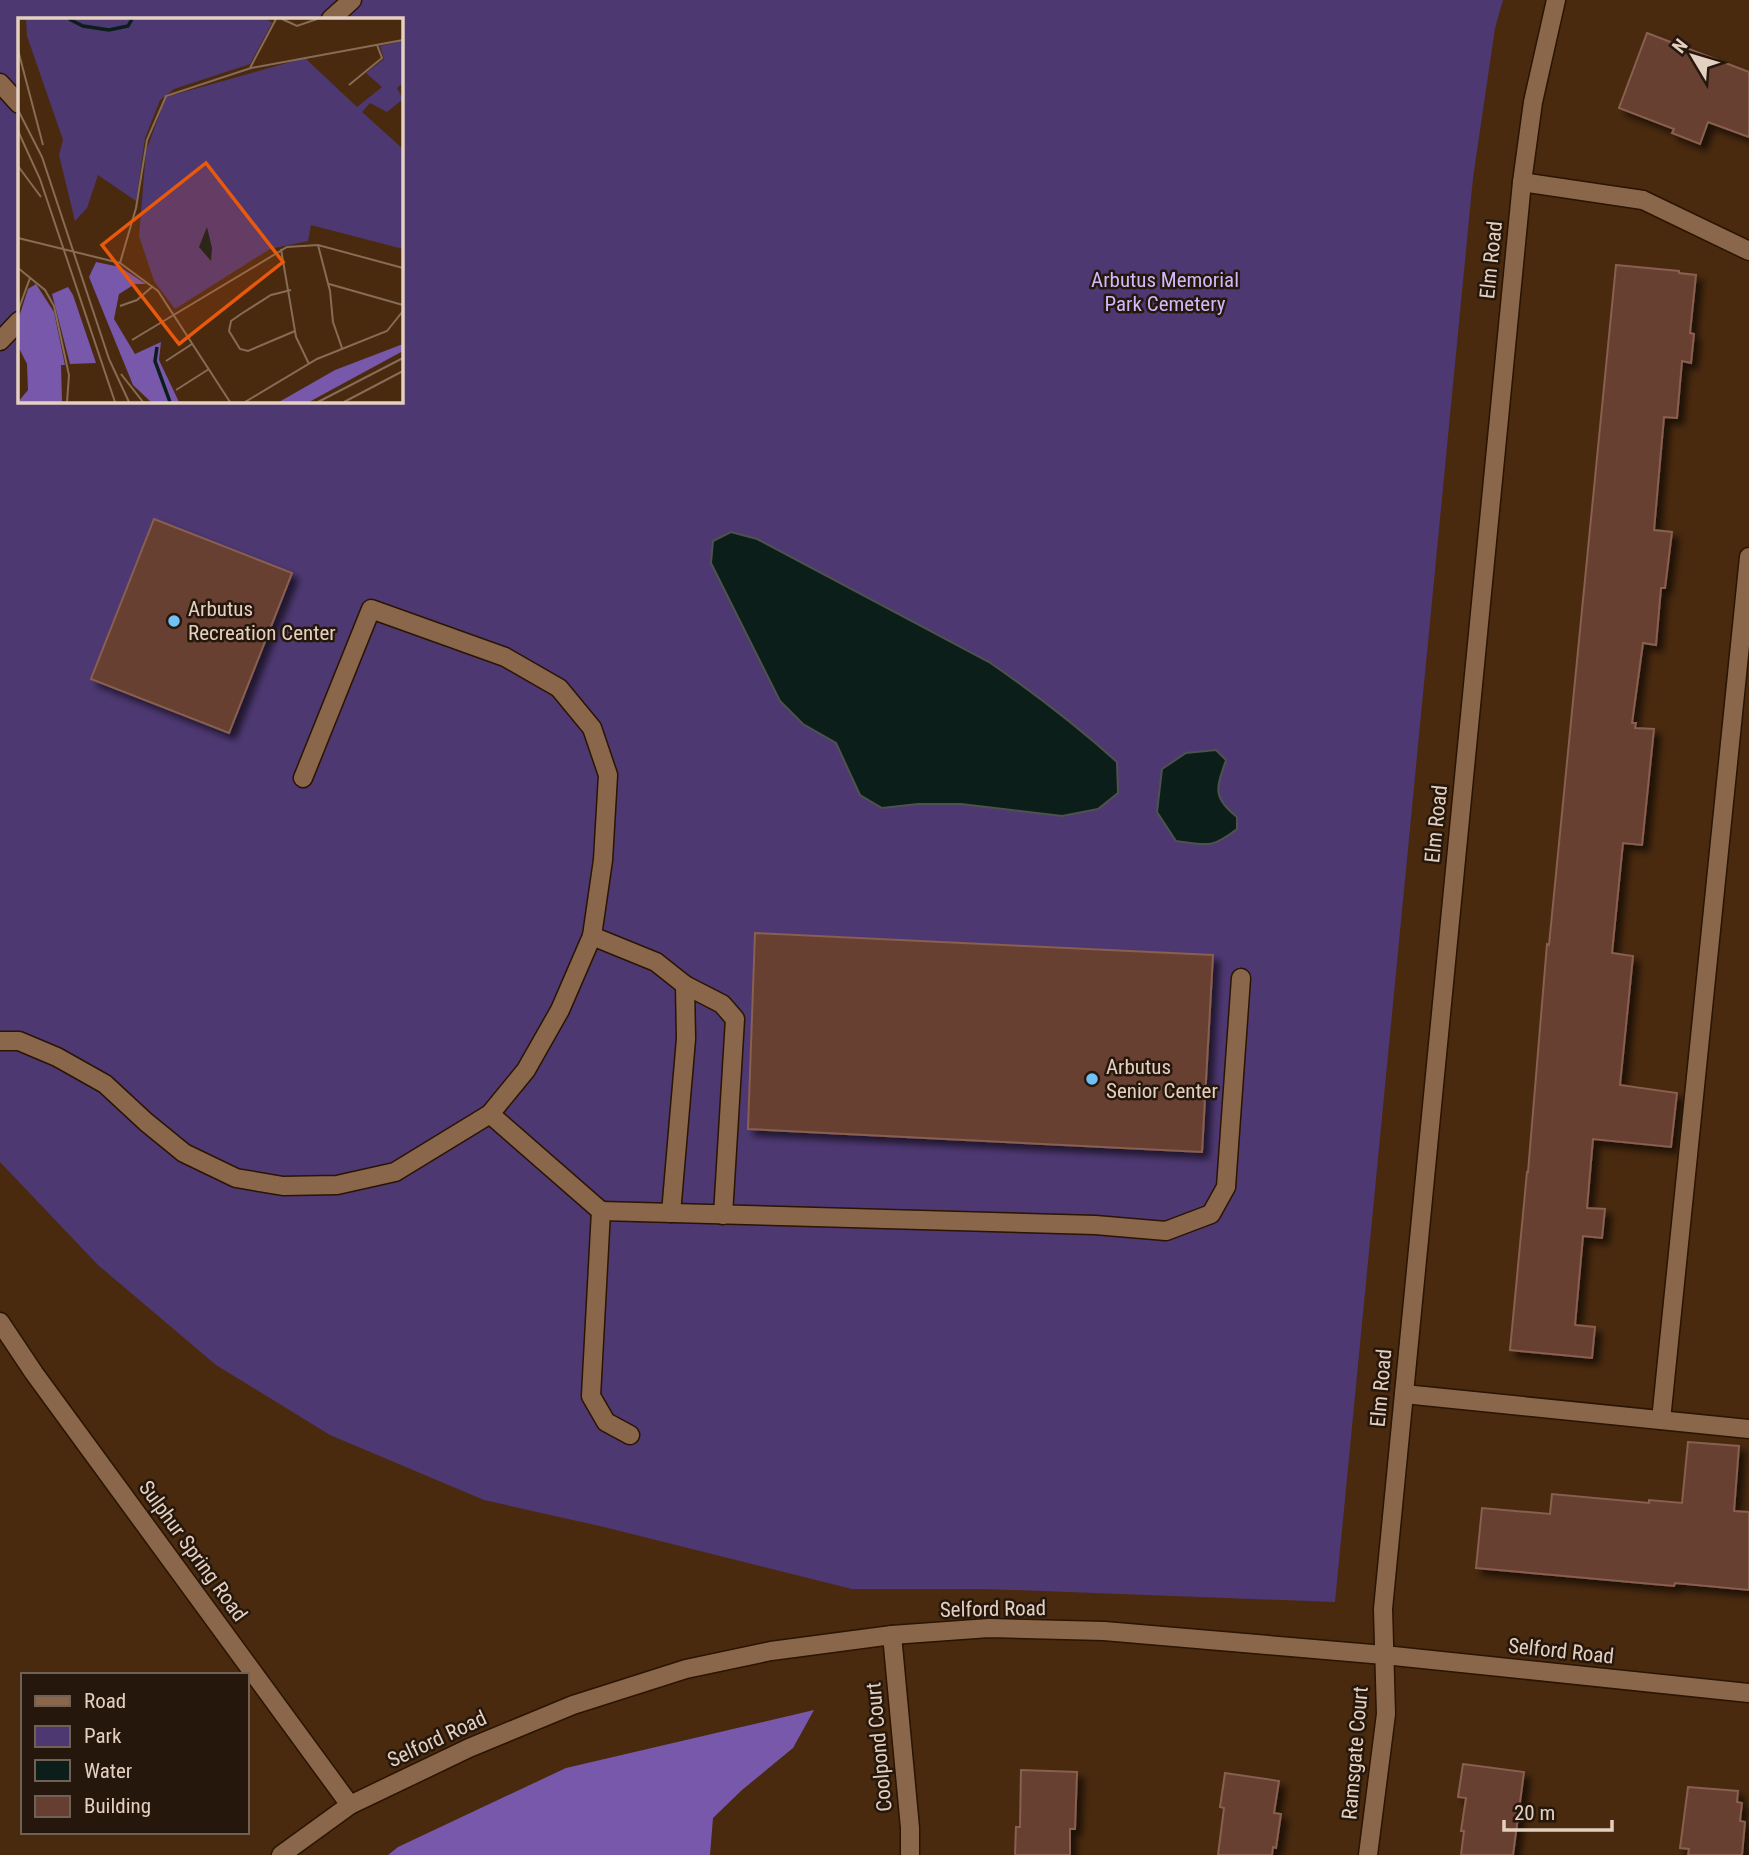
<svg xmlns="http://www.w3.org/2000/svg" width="1749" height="1855" font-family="'Roboto Condensed',sans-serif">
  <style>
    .green { fill: #4e3872; fill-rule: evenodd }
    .forest { fill: #7758ab }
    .water { fill: #0c1e1a; stroke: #4d534c; stroke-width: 2 }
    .building { fill: #673f32; stroke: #895e50; stroke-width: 2; filter: url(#shadow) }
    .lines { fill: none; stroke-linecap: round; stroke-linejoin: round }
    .service-casing { stroke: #2a1402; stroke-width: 21 }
    .minor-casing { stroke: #2a1402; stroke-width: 21 }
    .tertiary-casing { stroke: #2a1402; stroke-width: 21 }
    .secondary-casing { stroke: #2a1402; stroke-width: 21 }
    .service { stroke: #8a674b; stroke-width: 18 }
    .minor { stroke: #8a674b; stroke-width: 18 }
    .tertiary { stroke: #8a674b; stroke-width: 18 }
    .secondary { stroke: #8a674b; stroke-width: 18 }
    .poi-dot { fill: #72c1f5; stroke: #25170c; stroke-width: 2.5 }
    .labels { text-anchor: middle; stroke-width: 5; stroke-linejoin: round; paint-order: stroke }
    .street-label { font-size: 21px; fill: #e4d0c1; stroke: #25170c }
    .park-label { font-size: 21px; fill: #cfb9fc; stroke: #25170c }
    .poi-label { font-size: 21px; fill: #e4d0c1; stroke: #25170c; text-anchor: start }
    .inset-river { fill: none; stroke: #0c1e1a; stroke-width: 3.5 }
    .inset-road { fill: none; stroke: #876c56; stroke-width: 2 }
    .view { fill: #e8590c; fill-opacity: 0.15; stroke: #e8590c; stroke-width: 3.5 }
    .inset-edge { fill: none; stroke: #e4d0c1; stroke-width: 3.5 }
  </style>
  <defs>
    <filter id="shadow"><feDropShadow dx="6" dy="6" stdDeviation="3.5" flood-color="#0009"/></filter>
  </defs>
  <rect width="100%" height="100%" fill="#492a0f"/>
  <path class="green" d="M 0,0 L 1503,0 L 1495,28 L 1473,178 L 1335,1602 L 987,1589 L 852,1589 L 604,1527 L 484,1500 L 330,1435 L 216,1365 L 98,1265 L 0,1162 ZM 19,19 L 401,19 L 401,401 L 19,401 Z"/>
  <polygon class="forest" points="814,1710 793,1748 742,1790 713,1818 710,1855 388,1855 398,1847 566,1768"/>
  <g class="water">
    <path d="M 731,532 L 757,539 L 989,662 C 1034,693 1077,726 1117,762 L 1118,793 L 1098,809 L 1062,816 L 961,804 L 918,804 L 882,808 L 860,795 L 836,743 L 803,724 L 780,701 L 711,563 L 713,541 Z"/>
    <path d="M 1216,750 L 1226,760 C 1217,787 1211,797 1237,817 L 1237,829 C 1211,849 1208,845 1176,841 L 1157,812 L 1162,769 L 1186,753 Z"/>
  </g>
  <g class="building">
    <polygon points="1647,33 1749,72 1749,137 1708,122 1700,144 1672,133 1674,129 1619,108"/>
    <polygon points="1616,265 1679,271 1679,273 1696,275 1690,333 1694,334 1691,363 1682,361 1677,418 1664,417 1654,530 1672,532 1665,588 1661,588 1656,645 1643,643 1632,723 1636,723 1635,728 1654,729 1642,845 1623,843 1612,953 1633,956 1620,1085 1677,1093 1671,1147 1593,1139 1587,1208 1605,1209 1602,1238 1583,1236 1575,1325 1595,1327 1592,1358 1510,1350 1527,1172 1528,1172 1547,944 1549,945"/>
    <polygon points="154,519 292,573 229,733 91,679"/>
    <polygon points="755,933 1213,955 1202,1152 748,1129"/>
    <polygon points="1688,1442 1739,1446 1734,1511 1749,1512 1749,1590 1675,1583 1674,1586 1476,1568 1482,1508 1550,1514 1552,1494 1649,1503 1649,1500 1682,1503"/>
    <polygon points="1463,1764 1524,1772 1513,1855 1461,1855 1464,1831 1461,1831 1466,1798 1458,1797"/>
    <polygon points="1021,1770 1077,1772 1075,1829 1070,1829 1070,1855 1015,1855 1016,1827 1020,1827"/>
    <polygon points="1225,1773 1279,1781 1274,1813 1281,1814 1276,1848 1273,1847 1272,1855 1218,1855 1224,1808 1220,1807"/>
    <polygon points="1688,1787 1738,1791 1737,1802 1742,1803 1740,1821 1745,1822 1742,1855 1688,1855 1689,1849 1680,1848"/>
  </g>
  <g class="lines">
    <defs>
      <g id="service">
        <polyline points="331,19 352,0"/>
        <polyline points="0,83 19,104"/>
        <polyline points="1522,182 1643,200 1749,251"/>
        <polyline points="0,341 19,321"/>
        <polyline points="592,936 656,962 685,985 686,1039 671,1213"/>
        <polyline points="685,985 722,1004 735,1019 723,1215"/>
        <polyline points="0,1041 19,1041 57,1057 105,1084 146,1122 184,1153 236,1178 283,1186 337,1185 395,1172 490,1114 526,1070 560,1010 592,936 603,860 608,775 592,728 559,688 505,657 371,609 303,778"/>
        <polyline points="490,1114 601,1211 591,1396 606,1422 630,1435"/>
        <polyline points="601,1211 1095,1225 1166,1231 1211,1214 1226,1187 1241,978"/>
        <polyline points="1404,1394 1749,1429"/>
        <polyline points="1661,1420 1749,557"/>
      </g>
      <g id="minor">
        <polyline points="892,1635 910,1828 910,1855"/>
        <polyline points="1368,1855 1386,1714 1383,1609 1522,182 1533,102 1556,0"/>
      </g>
      <polyline id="tertiary" points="350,1805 469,1748 573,1705 686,1669 771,1651 892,1635 989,1628 1104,1631 1384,1655 1749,1693"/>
      <polyline id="secondary" points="0,1322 34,1373 350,1805 281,1855"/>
    </defs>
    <use href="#service" class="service-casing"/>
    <use href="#minor" class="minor-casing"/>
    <use href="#tertiary" class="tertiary-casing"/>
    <use href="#secondary" class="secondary-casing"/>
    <use href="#service" class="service"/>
    <use href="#minor" class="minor"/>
    <use href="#tertiary" class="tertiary"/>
    <use href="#secondary" class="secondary"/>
  </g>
  <g class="poi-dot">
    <circle cx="174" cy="621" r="7"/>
    <circle cx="1092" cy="1079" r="7"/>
  </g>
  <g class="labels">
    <g class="street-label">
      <text transform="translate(1491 260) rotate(-84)" y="7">Elm Road</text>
      <text transform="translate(1436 824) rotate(-84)" y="7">Elm Road</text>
      <text transform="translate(1381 1388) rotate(-85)" y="7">Elm Road</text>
      <text transform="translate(193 1551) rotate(54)" y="7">Sulphur Spring Road</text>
      <text transform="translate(993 1609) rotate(-1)" y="7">Selford Road</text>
      <text transform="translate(1561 1651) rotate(6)" y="7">Selford Road</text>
      <text transform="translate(437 1739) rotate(-25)" y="7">Selford Road</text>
      <text transform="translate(879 1747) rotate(-95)" y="7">Coolpond Court</text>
      <text transform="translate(1355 1753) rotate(-85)" y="7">Ramsgate Court</text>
    </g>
    <g class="park-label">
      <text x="1165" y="287">Arbutus Memorial<tspan x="1165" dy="24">Park Cemetery</tspan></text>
    </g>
    <g class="poi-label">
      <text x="188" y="616">Arbutus<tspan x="188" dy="24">Recreation Center</tspan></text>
      <text x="1106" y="1074">Arbutus<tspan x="1106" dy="24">Senior Center</tspan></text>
    </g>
  </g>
  <g transform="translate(18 18)">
    <rect width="385" height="385" fill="#492a0f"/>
    <path d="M 8,1 L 249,1 L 254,5 L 232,46 L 156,71 L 142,82 L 127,120 L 118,183 L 80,157 L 69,190 L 57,203 L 41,137 L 45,122 L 9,18 ZM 385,23 L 385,65 L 379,70 L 385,81 L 369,94 L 352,85 L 344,94 L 385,131 L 385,231 L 293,207 L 290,223 L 252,231 L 157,291 L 136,263 L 121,218 L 128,133 L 148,79 L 287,40 L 339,89 L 364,69 L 348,55 L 366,41 L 362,28 Z" fill="#4e3872"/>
    <path d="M 78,244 L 102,249 L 128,266 L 117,266 L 101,276 L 96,301 L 117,336 L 143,324 L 141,342 L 161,384 L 133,384 L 115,367 L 71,259 ZM 18,266 L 36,294 L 47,347 L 43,347 L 44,384 L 0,384 L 10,372 L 9,346 L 0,328 L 0,302 L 10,271 ZM 50,269 L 55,277 L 78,345 L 52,346 L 34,276 ZM 385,326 L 385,333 L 291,384 L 261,384 L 317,352 Z" fill="#7758ab"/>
    <path d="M 189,209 L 194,230 L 193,243 L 181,229 Z" fill="#0c1e1a"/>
    <path class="inset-river" d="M 51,1 L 65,8 L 91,12 L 110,8 L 114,1M 139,329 L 137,343 L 152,384"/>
    <path class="inset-road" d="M 264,1 L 279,8 L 299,1M 0,32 L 25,127M 232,50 L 258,1M 331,67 L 364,40 L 359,27M 0,92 L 24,139 L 91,341 L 111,384M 0,113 L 22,161 L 97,384M 0,148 L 23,179M 0,220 L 102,245 L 118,190 L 129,122 L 148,78 L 233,50 L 385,22M 300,227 L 312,273 L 315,304 L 324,330M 263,231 L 278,319 L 291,346M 102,245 L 140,273 L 212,384M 0,250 L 27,272 L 36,288 L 51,357 L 49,384M 311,266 L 385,287M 273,272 L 253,277 L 223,296 L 213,303 L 211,313 L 222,331 L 230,333 L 277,313M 102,288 L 119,282 L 135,268M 0,293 L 12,260M 114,322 L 269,229 L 300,227 L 385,250M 148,343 L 174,326M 103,356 L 125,384M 158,372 L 191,351M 227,384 L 299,341 L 369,313 L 385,293M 300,384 L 385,340M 326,384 L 385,353"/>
    <path class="view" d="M 188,145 L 265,244 L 161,326 L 84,227 Z"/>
    <rect width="385" height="385" class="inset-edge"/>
  </g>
  <rect x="21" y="1673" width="228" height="161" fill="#25170c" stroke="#716154" stroke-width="2"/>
  <rect x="35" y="1696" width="35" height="10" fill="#8a674b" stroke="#716154" stroke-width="2"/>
  <text x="84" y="1708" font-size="21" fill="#e4d0c1">Road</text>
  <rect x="35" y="1726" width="35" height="21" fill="#4e3872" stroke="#716154" stroke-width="2"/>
  <text x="84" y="1743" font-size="21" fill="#e4d0c1">Park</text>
  <rect x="35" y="1760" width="35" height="21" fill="#0c1e1a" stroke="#716154" stroke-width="2"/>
  <text x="84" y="1778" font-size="21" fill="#e4d0c1">Water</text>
  <rect x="35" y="1796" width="35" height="21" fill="#673f32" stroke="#716154" stroke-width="2"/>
  <text x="84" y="1813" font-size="21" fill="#e4d0c1">Building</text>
  <g transform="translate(1693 56) rotate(308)" stroke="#25170c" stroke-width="5" paint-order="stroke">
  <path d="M0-5L12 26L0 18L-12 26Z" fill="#e4d0c1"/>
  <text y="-10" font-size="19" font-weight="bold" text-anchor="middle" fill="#e4d0c1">N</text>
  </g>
  <path d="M1504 1820v10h108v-10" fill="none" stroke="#e4d0c1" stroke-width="3.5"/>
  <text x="1514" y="1820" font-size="21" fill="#e4d0c1" stroke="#25170c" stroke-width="5" paint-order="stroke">20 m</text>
</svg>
